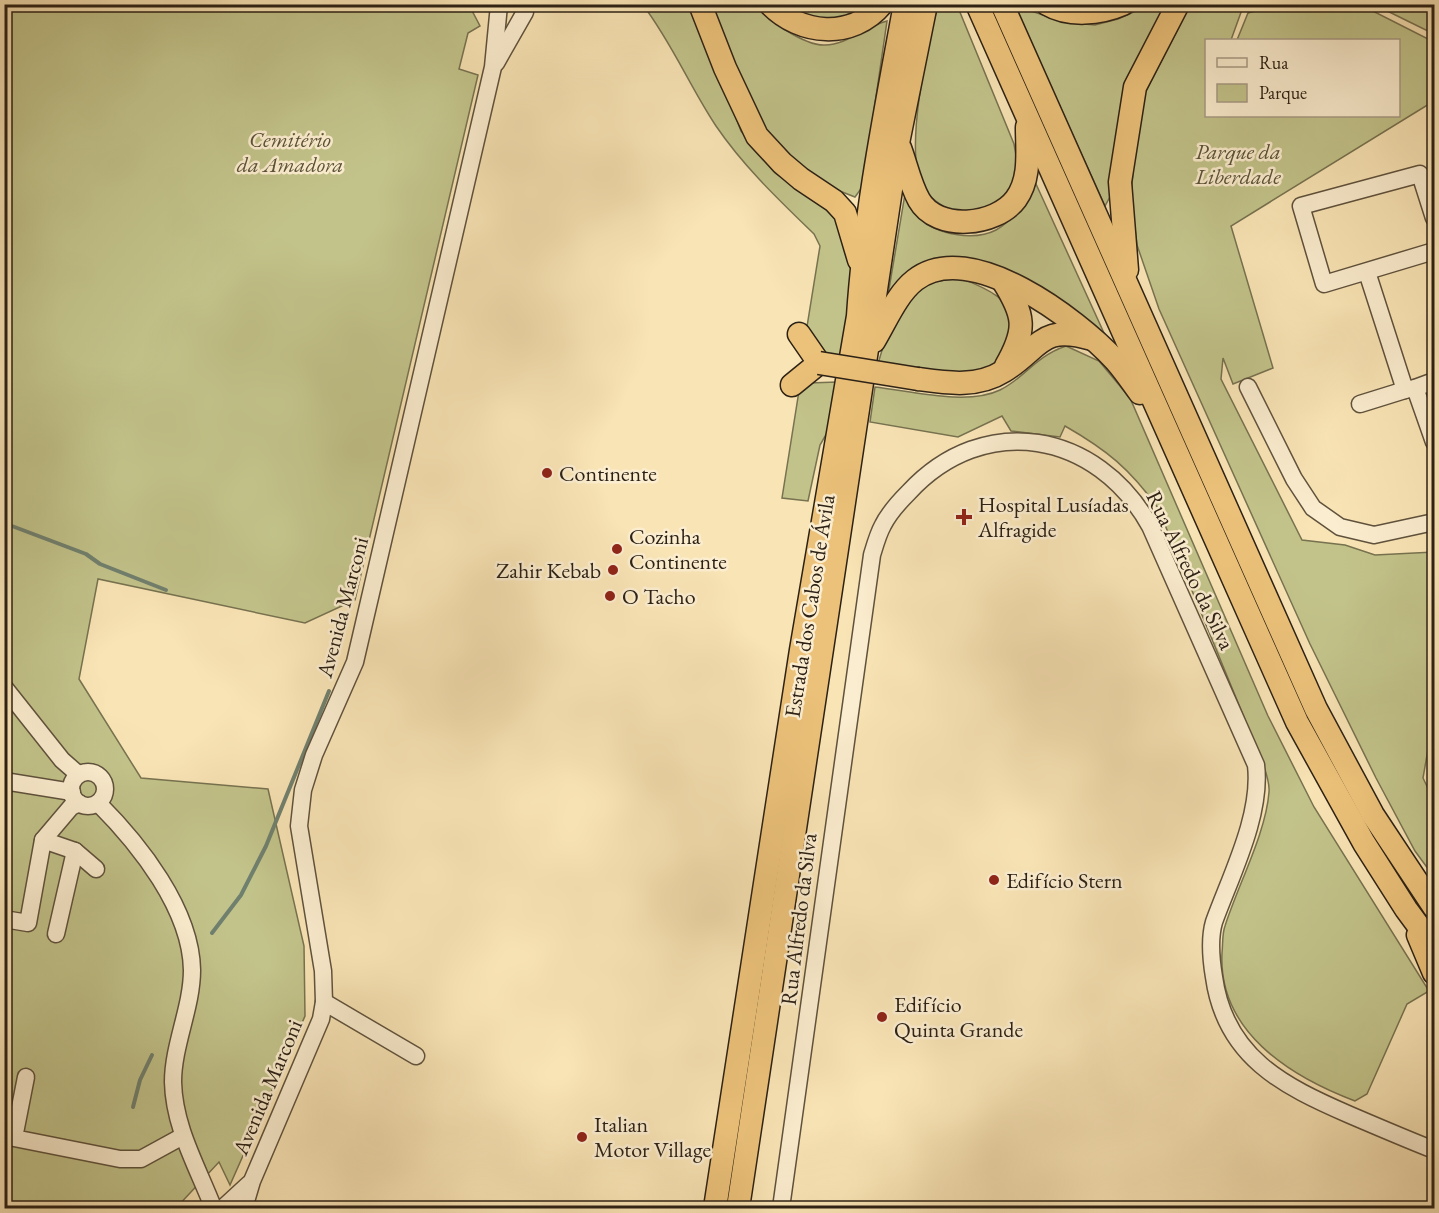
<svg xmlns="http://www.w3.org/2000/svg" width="1439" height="1213" font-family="'EB Garamond',serif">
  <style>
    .green { fill: #c2c38a; stroke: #777250; stroke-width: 1.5 }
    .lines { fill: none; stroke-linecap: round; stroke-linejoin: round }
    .stream { stroke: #70806e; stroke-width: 4 }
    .minor-casing { stroke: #5f523d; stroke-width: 19 }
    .highway-casing { stroke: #2c2115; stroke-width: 25 }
    .minor { stroke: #fbedcf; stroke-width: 16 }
    .highway { stroke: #ecc27a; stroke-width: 22 }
    .highway-bridge-casing { stroke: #2c2115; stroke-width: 25; stroke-linecap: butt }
    .highway-bridge { stroke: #ecc27a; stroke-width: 22 }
    .poi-dot { fill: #8f2418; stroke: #fbedcf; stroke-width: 2 }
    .labels { text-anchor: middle; stroke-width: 5; stroke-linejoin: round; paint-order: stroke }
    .park-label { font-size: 22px; font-style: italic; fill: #595238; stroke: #fbedcf }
    .poi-label { font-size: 22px; fill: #2c2115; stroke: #fbedcf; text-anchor: start }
    .street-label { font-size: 22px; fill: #2c2115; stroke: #fbedcf }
  </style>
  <rect width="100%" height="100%" fill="#f9e4b5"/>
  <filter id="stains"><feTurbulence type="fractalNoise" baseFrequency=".00333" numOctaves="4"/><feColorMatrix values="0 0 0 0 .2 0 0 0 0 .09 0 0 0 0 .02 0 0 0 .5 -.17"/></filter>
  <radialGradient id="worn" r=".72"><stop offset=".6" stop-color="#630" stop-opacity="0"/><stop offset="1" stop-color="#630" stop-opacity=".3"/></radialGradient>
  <g class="green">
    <polygon points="1244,4 1231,40 1206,40 1206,116 1398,116 1398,40 1237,40 1248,13 1279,5 1361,5 1434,42 1434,101 1231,226 1273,368 1233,384 1223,358 1221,379 1302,540 1345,545 1375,555 1434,552 1434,715 1423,778 1434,801 1434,877 1415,851 1376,778 1310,644 1159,309 1137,245 1131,196 1137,126 1144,95 1190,5"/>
    <polygon points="5,5 469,5 480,26 468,33 459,69 478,75 355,600 305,623 98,579 79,679 141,778 268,789 304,946 305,1016 230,1185 219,1162 176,1208 5,1208"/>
    <path d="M 643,5 L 694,5 L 741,131 L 775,173 L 834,215 L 844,234 L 852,266 L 844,358 L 825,354 L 805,339 L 820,246 L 814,234 C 779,200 744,167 716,126 C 690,87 672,43 643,5 Z"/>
    <path d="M 712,5 L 756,5 C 767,20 805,46 825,45 C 847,45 866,26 887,21 L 863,186 L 855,197 L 827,186 L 762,133 Z"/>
    <polygon points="778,5 872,5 829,26"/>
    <path d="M 938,5 L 957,5 L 1014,144 L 1019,172 L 1001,203 L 963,216 C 947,209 932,202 923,187 C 903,153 928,43 938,5 Z"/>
    <polygon points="1014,5 1063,22 1095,25 1118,19 1149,5 1167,5 1112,193 1105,206"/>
    <polygon points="1375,5 1434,5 1434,34"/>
    <path d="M 1036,184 L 1109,344 L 964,264 L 886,307 L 905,194 C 910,201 914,211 920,218 C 936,235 975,241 996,230 C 1013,221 1026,200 1036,184 Z"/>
    <path d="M 960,278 C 981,286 1019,300 1012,330 C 1010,342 1003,354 998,365 L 956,376 L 878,364 C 887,332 897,296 932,283 C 940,280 951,279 960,278 Z"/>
    <path d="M 1066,346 L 1099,361 L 1130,398 L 1268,716 L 1314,807 L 1429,991 L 1407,1004 L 1367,1094 L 1355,1101 C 1289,1076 1218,1031 1222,953 C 1223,944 1222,934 1225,926 C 1238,885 1266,833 1269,792 C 1270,782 1265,770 1262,761 L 1158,508 C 1130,469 1107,450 1065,426 L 1060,437 L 1011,431 L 1002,416 L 958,437 L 870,422 L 875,387 C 911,391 967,406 1000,390 C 1025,378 1034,357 1066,346 Z"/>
    <polygon points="837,382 831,426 820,445 808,501 782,498 799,391 809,383"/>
  </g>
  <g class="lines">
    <g class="stream">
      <polyline points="4,523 86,554 100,564 166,590"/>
      <polyline points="212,933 241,895 266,846 329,691"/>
      <polyline points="133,1107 140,1080 152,1055"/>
    </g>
    <defs>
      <g id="minor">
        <polyline points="496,63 525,12"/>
        <polyline points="1434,218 1420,174 1301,206 1324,284 1434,251"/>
        <polyline points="1367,272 1405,390 1415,388 1434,442"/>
        <polyline points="1248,387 1294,479 1313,508 1340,527 1374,535 1434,522"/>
        <polyline points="1415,388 1434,381"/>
        <polyline points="1360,404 1405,390"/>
        <polyline points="4,687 62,760 78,774"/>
        <circle cx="88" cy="789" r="17"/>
        <polyline points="4,781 72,792"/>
        <path d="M 98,803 C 139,844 191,909 192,970 C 192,1007 173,1045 173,1082 C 174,1127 197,1166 213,1207"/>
        <polyline points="43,840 75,851 96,869"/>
        <polyline points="4,919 28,923 43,840 71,807 79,803"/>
        <polyline points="56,934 75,851"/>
        <polyline points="324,1002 416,1056"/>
        <polyline points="26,1077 14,1138 120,1159 141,1159 183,1136"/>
        <polyline points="223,1208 249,1184"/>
        <polyline points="244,1208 252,1181 321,1019 324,1002 323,971 299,826 303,790 314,755 355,662 493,67 499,5"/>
        <path d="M 781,1208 L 872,555 C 875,545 878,534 883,525 C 889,513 899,502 909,492 C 984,411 1097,431 1150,526 L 1256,765 C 1262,815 1231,875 1214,922 C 1209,939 1211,959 1214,977 C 1225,1057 1283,1086 1350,1115 C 1378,1127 1406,1139 1434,1150"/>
      </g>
      <g id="highway">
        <polyline points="700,4 725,68 757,136 782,163 801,179 834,201 845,213 859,260"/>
        <path d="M 770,4 C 800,35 852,40 882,4"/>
        <polyline points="977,4 1297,722 1364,843 1406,909 1434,947"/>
        <polyline points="1002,4 1316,709 1373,815 1434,907"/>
        <path d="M 1047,4 C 1069,17 1100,14 1123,4"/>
        <path d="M 900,148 C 906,164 910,184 919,200 C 937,232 996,226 1016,199 C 1031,178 1027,152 1027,127"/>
        <polyline points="1127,270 1120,182 1135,87 1178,4"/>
        <path d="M 1003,281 C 1025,316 1027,329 1006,366"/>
        <path d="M 874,341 C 886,321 897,294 915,280 C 970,237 1078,320 1115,360 C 1124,370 1132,382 1140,393"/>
        <path d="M 918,379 C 947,383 977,388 1004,371 C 1042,347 1040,324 1092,339"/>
        <polyline points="792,385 819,363 799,334"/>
        <polyline points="1418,935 1434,973"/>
        <path d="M 715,1208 L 801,650 L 858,316 C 865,211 886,108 905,4"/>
        <polyline points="738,1208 898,143 926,4"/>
      </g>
    </defs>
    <use href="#minor" class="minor-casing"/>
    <use href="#highway" class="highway-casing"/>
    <use href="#minor" class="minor"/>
    <use href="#highway" class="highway"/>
    <defs>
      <polyline id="highway-bridge" points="819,363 918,379"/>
    </defs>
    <use href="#highway-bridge" class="highway-bridge-casing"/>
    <use href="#highway-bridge" class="highway-bridge"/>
  </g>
  <g class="poi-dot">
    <circle cx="547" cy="473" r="6"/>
    <path d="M961 508h6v6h6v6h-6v6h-6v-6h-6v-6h6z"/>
    <circle cx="617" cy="549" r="6"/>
    <circle cx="613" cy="570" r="6"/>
    <circle cx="610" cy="596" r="6"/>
    <circle cx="994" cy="880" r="6"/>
    <circle cx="882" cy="1017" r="6"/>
    <circle cx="582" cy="1137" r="6"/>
  </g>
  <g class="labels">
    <g class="park-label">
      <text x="290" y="147">Cemitério<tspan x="290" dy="25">da Amadora</tspan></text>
      <text x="1238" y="159">Parque da<tspan x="1238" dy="25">Liberdade</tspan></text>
    </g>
    <g class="poi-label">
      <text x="559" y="481">Continente</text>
      <text x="978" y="512">Hospital Lusíadas<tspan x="978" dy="25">Alfragide</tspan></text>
      <text x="629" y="544">Cozinha<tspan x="629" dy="25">Continente</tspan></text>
      <text x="601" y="578" text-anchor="end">Zahir Kebab</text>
      <text x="622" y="604">O Tacho</text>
      <text x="1006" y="888">Edifício Stern</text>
      <text x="894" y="1012">Edifício<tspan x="894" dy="25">Quinta Grande</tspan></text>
      <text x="594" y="1132">Italian<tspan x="594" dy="25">Motor Village</tspan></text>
    </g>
    <g class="street-label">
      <text transform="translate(1191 570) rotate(64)" y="8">Rua Alfredo da Silva</text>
      <text transform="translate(809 606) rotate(-81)" y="8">Estrada dos Cabos de Ávila</text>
      <text transform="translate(342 607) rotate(-75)" y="8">Avenida Marconi</text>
      <text transform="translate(798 919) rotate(-83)" y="8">Rua Alfredo da Silva</text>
      <text transform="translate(267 1087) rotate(-67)" y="8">Avenida Marconi</text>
    </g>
  </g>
  <rect width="1439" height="1213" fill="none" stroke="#f9e4b5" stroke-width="24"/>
  <rect x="6" y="6" width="1427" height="1201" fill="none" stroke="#2c2115" stroke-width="3"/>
  <rect x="12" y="12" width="1415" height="1189" fill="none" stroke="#2c2115" stroke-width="1.5"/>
  <rect x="1205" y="39" width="195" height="78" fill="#fbedcf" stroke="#a89b85" stroke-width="1.5"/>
  <rect x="1217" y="58" width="30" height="9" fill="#fbedcf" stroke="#a89b85" stroke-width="1.5"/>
  <text x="1259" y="69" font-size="18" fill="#2c2115">Rua</text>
  <rect x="1217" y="84" width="30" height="18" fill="#c2c38a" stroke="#a89b85" stroke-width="1.5"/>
  <text x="1259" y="99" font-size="18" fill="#2c2115">Parque</text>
  <rect width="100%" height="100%" filter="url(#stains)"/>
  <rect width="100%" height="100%" fill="url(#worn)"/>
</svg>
